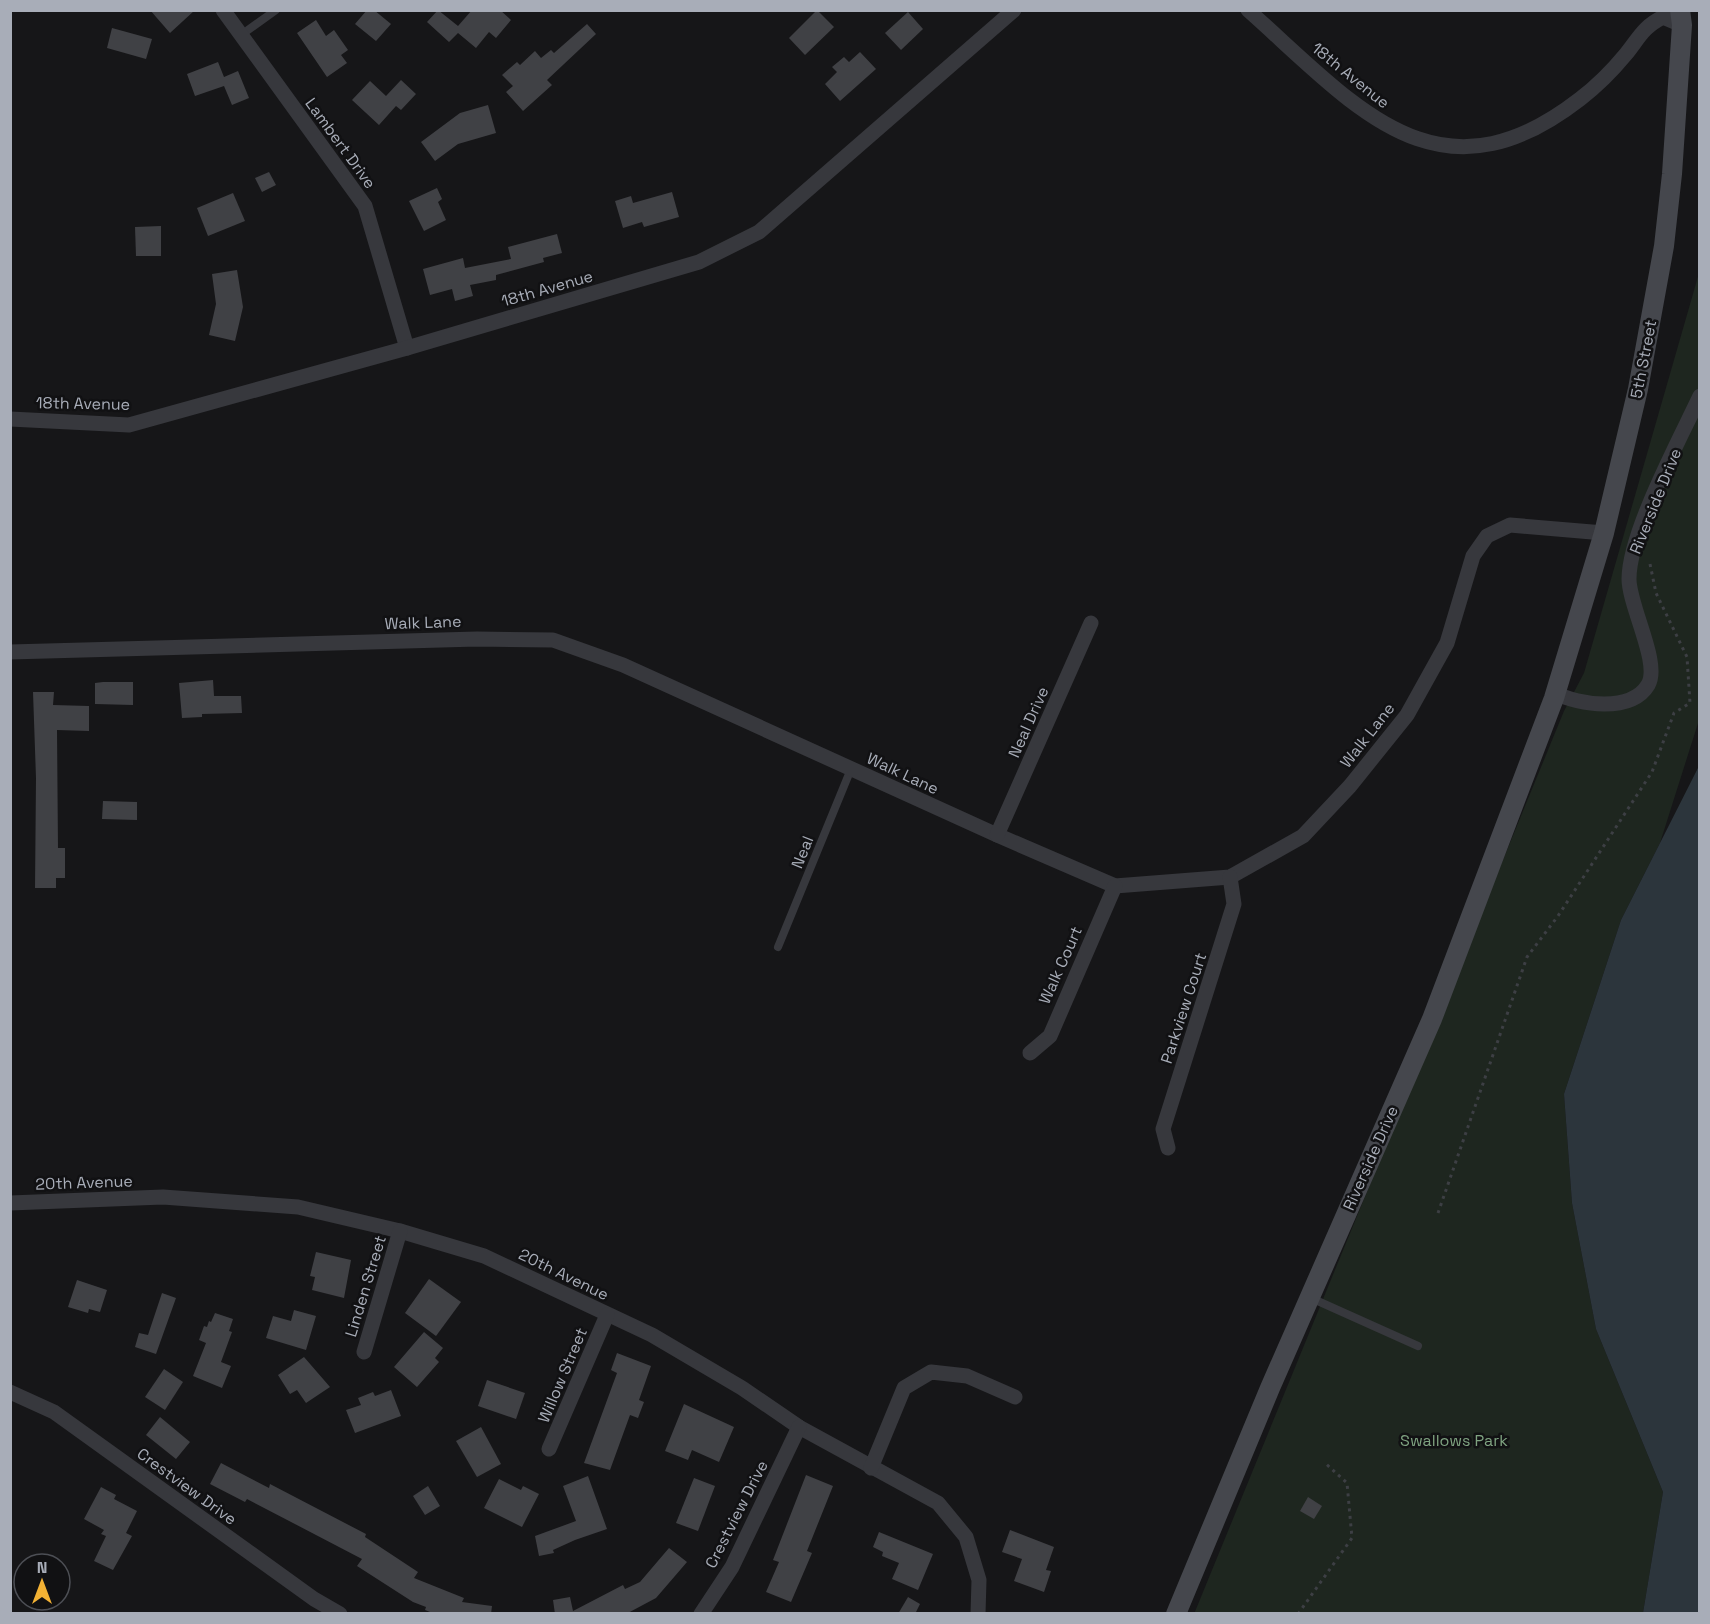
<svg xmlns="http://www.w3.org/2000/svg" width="1710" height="1624" font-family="'Space Grotesk',sans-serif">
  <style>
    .green { fill: #1e261f }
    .water { fill: #2c353c }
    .building { fill: #404145 }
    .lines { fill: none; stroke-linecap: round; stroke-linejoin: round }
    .path { stroke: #3d3f44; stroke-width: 3; stroke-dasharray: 3 4.5; stroke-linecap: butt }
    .lane { stroke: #37383d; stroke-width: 8 }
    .street { stroke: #37383d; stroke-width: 15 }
    .secondary { stroke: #45474d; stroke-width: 20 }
    .labels { text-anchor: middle; stroke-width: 5; stroke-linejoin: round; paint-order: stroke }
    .street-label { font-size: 16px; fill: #a8adb8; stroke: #111113 }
    .park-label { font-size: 16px; fill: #7fa381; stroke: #111113 }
  </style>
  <rect width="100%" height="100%" fill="#161618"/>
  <polygon class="green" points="1699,273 1699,720 1660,843 1621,920 1564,1094 1572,1203 1596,1329 1663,1492 1643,1613 1194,1614 1564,711 1584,673"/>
  <polygon class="water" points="1699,766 1699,1613 1643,1613 1663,1492 1596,1329 1572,1203 1564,1094 1621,920"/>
  <g class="building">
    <polygon points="150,10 195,10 170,33"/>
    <polygon points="367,10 374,10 391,24 376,41 355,24"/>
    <polygon points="438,10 458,26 472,10 500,10 511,20 496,38 489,32 476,48 458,33 449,42 427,22"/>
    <polygon points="817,10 834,27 805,55 789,38"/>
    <polygon points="908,12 923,29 901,50 885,33"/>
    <polygon points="316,20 326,36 334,30 348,50 341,55 347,63 327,77 297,33"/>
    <polygon points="587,24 596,34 547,80 552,85 523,111 506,92 513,86 502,75 517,62 520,65 535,51 541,58 551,50 554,53"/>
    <polygon points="112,28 152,39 146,59 107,48"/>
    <polygon points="860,52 876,69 840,101 825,84 837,72 832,67 844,57 849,62"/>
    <polygon points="218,62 224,77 238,71 249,98 232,105 224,86 195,96 187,74"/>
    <polygon points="401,80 416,94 401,110 396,106 379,125 352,100 370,81 386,96"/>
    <polygon points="488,105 496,133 458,144 435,161 421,142 460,113"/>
    <polygon points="269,172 276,185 262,192 255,178"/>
    <polygon points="437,188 442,199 438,202 446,220 424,231 409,201"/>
    <polygon points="672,192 679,217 644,227 642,222 623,228 615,201 631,196 633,203"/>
    <polygon points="233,193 245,221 208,236 197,208"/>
    <polygon points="161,226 161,256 136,256 135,227"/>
    <polygon points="557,234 562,253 543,258 544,262 496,275 496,280 470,285 473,296 455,301 452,289 430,295 423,269 463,258 465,268 511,259 508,247"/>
    <polygon points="237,270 243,307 235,341 209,335 216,304 212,274"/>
    <polygon points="213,680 214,696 241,696 242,713 202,714 202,717 182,718 179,683"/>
    <polygon points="103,682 133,682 133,705 95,704 95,683"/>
    <polygon points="33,692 54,692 53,705 89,706 89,731 57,730 58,848 65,848 65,878 56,878 56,888 35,888 36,778"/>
    <polygon points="103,801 137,802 137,820 102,819"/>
    <polygon points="316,1252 351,1260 344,1298 312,1290 315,1277 310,1276"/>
    <polygon points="429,1279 461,1302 436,1336 405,1313"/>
    <polygon points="77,1280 107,1290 100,1312 89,1309 88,1313 68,1307"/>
    <polygon points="162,1293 176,1298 156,1354 135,1347 139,1333 148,1335"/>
    <polygon points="294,1310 316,1316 306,1350 266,1338 273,1316 291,1321"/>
    <polygon points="215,1313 233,1319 229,1331 232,1332 221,1362 231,1366 222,1388 193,1376 206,1343 199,1340 204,1326 207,1327 209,1321 211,1322"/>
    <polygon points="424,1332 443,1348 435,1358 439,1362 417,1387 394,1367"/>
    <polygon points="617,1353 651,1366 639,1400 644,1402 638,1418 630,1415 610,1470 584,1463 617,1373 611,1370"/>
    <polygon points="304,1357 330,1387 306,1403 297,1390 290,1394 278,1375"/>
    <polygon points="164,1369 183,1382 165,1410 145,1397"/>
    <polygon points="487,1380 525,1393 516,1419 478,1406"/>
    <polygon points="391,1390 401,1416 355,1433 346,1410 361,1405 358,1398 373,1392 375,1396"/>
    <polygon points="684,1404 734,1427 719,1462 692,1450 688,1460 665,1451"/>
    <polygon points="160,1417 190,1442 176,1459 146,1435"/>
    <polygon points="481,1427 501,1464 477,1477 456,1441"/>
    <polygon points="221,1463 269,1488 270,1484 366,1534 365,1537 418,1572 414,1578 464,1598 462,1602 492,1606 491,1614 435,1614 425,1610 426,1607 413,1602 357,1566 362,1559 247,1499 245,1502 210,1484"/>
    <polygon points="806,1475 833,1486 807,1551 812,1553 791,1602 766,1592 779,1562 773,1560"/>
    <polygon points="588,1476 607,1529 575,1540 553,1550 554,1553 539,1556 535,1536 576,1521 563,1486"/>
    <polygon points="694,1478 715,1486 698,1531 676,1523"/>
    <polygon points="499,1479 521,1490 523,1486 539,1494 522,1527 484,1508"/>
    <polygon points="428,1486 440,1506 425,1515 413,1496"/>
    <polygon points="101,1487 116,1495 114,1499 137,1511 126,1533 132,1536 113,1570 94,1561 106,1536 101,1534 104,1530 84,1519"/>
    <polygon points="1308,1497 1322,1506 1314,1519 1300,1511"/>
    <polygon points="1010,1530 1054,1547 1046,1570 1051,1571 1044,1592 1014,1581 1022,1559 1002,1552"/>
    <polygon points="879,1532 933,1554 918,1590 892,1579 899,1563 882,1556 883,1552 873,1547"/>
    <polygon points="669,1548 687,1562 656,1598 626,1614 555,1614 553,1600 570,1597 573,1611 623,1585 625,1589 640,1582"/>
    <polygon points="908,1597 920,1604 915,1614 898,1614"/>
  </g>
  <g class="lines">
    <g class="path">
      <polyline points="1438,1213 1527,957 1558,916 1652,772 1674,713 1690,703 1687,657 1656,593 1650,564 1647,562"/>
      <polyline points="1298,1614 1352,1538 1347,1483 1324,1462"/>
    </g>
    <g class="lane">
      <polyline points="241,35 276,10"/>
      <polyline points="778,947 851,769"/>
      <polyline points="1311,1298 1418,1346"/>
    </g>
    <g class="street">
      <polyline points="223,10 365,206 407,348"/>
      <path d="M 1248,10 C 1355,105 1437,210 1580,99 C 1597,86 1612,71 1626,54 C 1639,38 1643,27 1663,17 L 1682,25"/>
      <polyline points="10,419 129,425 407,348 699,262 759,232 1014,10"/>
      <polyline points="10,652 477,639 553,640 623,665 997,835 1115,886 1230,877 1303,836 1350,786 1407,715 1447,643 1473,556 1487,536 1510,525 1604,533"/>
      <path d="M 1555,693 C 1579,705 1631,713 1648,685 C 1661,664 1629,606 1629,579 C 1629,533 1679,441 1700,396"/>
      <polyline points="997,835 1091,623"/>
      <polyline points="1030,1053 1050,1036 1115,886"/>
      <polyline points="1168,1148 1163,1129 1234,904 1230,877"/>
      <polyline points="10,1203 163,1197 298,1207 400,1231 484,1256 652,1335 742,1388 799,1427 938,1503 966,1537 979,1580 978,1614"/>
      <polyline points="364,1352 400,1231"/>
      <polyline points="10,1392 54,1412 314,1599 340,1614"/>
      <polyline points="549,1449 607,1315"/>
      <polyline points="871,1468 904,1388 931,1372 967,1376 1015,1397"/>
      <polyline points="701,1614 732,1567 799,1427"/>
    </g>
    <polyline class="secondary" points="1176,1614 1270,1388 1432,1019 1554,698 1604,533 1638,389 1664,246 1672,174 1682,25 1680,10"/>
  </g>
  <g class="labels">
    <g class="street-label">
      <text transform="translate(1351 75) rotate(39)" y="6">18th Avenue</text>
      <text transform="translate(341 143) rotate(54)" y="6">Lambert Drive</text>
      <text transform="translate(547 288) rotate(-16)" y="6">18th Avenue</text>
      <text transform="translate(1643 359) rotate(-79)" y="6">5th Street</text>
      <text transform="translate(83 403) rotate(1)" y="6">18th Avenue</text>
      <text transform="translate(1655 501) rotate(-68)" y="6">Riverside Drive</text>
      <text transform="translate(423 622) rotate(-2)" y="6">Walk Lane</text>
      <text transform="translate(1028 722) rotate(-66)" y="6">Neal Drive</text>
      <text transform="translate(1367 735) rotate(-52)" y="6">Walk Lane</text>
      <text transform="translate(903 773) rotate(25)" y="6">Walk Lane</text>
      <text transform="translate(802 852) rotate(-68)" y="6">Neal</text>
      <text transform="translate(1060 965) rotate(-66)" y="6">Walk Court</text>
      <text transform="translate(1183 1008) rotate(-72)" y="6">Parkview Court</text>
      <text transform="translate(1370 1158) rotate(-66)" y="6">Riverside Drive</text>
      <text transform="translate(84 1182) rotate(-2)" y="6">20th Avenue</text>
      <text transform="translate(564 1274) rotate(26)" y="6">20th Avenue</text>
      <text transform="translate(365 1286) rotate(-73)" y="6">Linden Street</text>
      <text transform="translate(562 1375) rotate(-67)" y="6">Willow Street</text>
      <text transform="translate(187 1486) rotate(36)" y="6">Crestview Drive</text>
      <text transform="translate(736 1514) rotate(-63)" y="6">Crestview Drive</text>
    </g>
    <g class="park-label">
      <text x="1454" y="1446">Swallows Park</text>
    </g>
  </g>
  <rect width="1710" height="1624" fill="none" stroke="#a8adb8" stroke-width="24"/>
  <g transform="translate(42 1582)"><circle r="28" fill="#111113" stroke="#4d4f55" stroke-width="1.5"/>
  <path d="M0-4.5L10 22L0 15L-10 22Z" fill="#f2b134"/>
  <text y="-9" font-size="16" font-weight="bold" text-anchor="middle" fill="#a8adb8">N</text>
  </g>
</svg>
